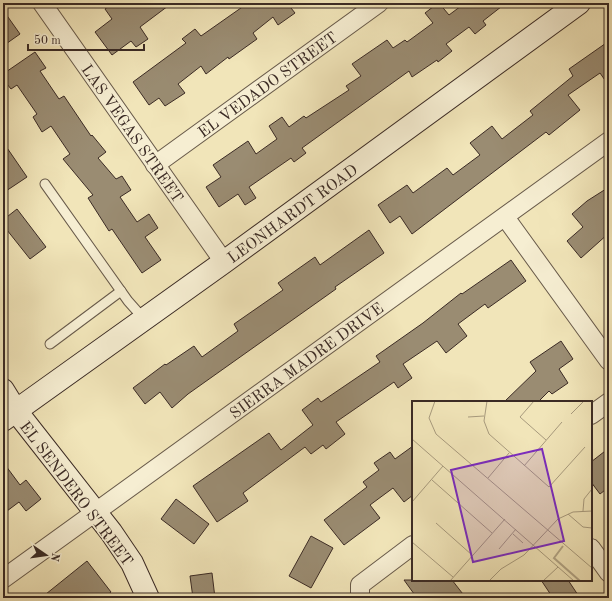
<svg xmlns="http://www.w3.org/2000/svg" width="612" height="601" font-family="'Old Standard TT',serif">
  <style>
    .building { fill: #9a8c72; stroke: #3b2b25 }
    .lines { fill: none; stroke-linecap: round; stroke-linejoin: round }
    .lane-casing { stroke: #685a4a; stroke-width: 11 }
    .street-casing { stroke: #685a4a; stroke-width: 20 }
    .secondary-casing { stroke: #3b2b25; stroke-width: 24 }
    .lane { stroke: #f6eed2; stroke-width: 9 }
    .street { stroke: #f6eed2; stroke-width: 18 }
    .secondary { stroke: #f6eed2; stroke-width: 22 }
    .labels { text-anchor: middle; stroke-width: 3; stroke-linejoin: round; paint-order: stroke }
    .street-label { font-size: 16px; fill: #3b2b25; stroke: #f6eed2 }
    .inset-river { fill: none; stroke: #b3a687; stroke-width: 2 }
    .inset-road { fill: none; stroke: #a89b7e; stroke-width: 1 }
    .view { fill: #7b2cbf; fill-opacity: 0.15; stroke: #7b2cbf; stroke-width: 2 }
    .inset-edge { fill: none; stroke: #3b2b25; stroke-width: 2 }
  </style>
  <rect width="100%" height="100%" fill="#f1e5b9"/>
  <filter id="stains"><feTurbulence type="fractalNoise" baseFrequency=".005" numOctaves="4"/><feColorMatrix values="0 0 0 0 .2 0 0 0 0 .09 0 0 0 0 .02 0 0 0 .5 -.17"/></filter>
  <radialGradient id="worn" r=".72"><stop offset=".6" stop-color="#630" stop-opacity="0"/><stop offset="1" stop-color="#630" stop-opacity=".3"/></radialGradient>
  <g class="building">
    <polygon points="113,3 172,3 140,27 148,39 136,47 131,41 112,55 95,32 112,19 105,9"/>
    <polygon points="248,3 287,3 295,13 278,25 273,17 253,33 257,39 229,59 228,57 206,74 201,66 178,84 185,93 165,106 159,98 149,105 133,82 186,43 182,39 195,29 201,36"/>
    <polygon points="438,3 439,3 449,15 465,3 506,3 483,21 486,25 475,34 469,27 446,44 452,51 438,62 437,60 412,77 409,71 302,148 306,153 294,162 291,158 249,187 256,198 245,205 238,194 219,207 206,187 221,177 213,165 248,141 256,154 277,139 269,126 282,117 289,127 304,116 306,118 349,90 346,86 361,76 352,64 387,40 393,48 405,40 407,42 433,23 425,13"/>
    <polygon points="3,10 20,34 3,46"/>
    <polygon points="609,41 609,86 600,73 568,95 580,110 549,135 546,132 412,234 400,216 390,223 378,205 407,185 413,193 447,168 453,175 480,155 470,143 492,126 502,139 533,115 530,111 573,76 569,69"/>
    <polygon points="35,52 46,68 40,71 59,99 64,96 91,136 92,135 106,152 98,158 116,179 122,176 131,190 120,197 137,222 149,214 158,228 145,237 161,260 142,273 112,229 109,231 88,198 93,195 63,159 70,154 51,126 42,132 33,117 37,114 17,85 11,89 3,79 3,74"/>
    <polygon points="3,142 27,177 3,193"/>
    <polygon points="609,187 609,233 581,258 567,241 583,227 572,214 587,201"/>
    <polygon points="17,209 46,247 30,259 3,225 3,220"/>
    <polygon points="369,230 384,253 335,287 336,289 188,394 172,408 160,392 145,404 133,388 165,364 166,365 194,346 202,357 238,331 234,324 283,290 278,283 315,257 320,265"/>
    <polygon points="511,260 526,281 488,308 485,304 458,324 467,336 446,353 437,341 403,364 412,378 398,388 394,382 336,422 345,434 326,449 323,445 311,454 305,447 243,493 248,501 217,522 193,486 269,433 281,450 313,425 302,410 318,398 321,402 380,362 376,356 423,323 461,293 462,294"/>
    <polygon points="561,341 573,359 559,369 568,383 552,394 549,391 538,402 504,402 536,371 530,362"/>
    <polygon points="413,446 413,495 404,502 393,488 370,505 380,518 344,545 324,520 367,487 363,482 379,470 374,463 390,452 395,459"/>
    <polygon points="609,448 609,487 600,494 591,482 591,462"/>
    <polygon points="3,462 20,485 26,480 41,499 26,511 19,502 3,514"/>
    <polygon points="176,499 209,524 194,544 161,519"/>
    <polygon points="311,536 333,548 311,588 289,576"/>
    <polygon points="87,561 111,592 104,598 41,598"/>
    <polygon points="212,573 215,598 193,598 190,576"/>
    <polygon points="404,580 452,580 466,598 417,598"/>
    <polygon points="541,580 568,580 580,598 553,598"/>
  </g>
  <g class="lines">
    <defs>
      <g id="lane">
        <polyline points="45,184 128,301 144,319"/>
        <polyline points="50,344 121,291"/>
      </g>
      <g id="street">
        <polyline points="42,3 224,262"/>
        <polyline points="155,165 379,3"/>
        <polyline points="505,217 609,361"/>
        <polyline points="591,415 609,402"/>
        <polyline points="591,548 609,573"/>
        <polyline points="3,579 609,141"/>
        <polyline points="360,598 360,585 413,545"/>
      </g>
      <g id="secondary">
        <polyline points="3,390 16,411 111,532 132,563 148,598"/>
        <polyline points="3,420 224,262 579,3"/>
      </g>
    </defs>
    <use href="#lane" class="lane-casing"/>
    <use href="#street" class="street-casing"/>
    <use href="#secondary" class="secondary-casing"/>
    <use href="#lane" class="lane"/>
    <use href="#street" class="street"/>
    <use href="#secondary" class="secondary"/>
  </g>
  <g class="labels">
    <g class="street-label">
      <text transform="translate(267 84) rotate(-36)" y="6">EL VEDADO STREET</text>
      <text transform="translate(133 133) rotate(55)" y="6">LAS VEGAS STREET</text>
      <text transform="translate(292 213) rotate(-36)" y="6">LEONHARDT ROAD</text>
      <text transform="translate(306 360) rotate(-36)" y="6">SIERRA MADRE DRIVE</text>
      <text transform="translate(77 493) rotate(53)" y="6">EL SENDERO STREET</text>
    </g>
  </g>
  <g transform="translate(412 401)">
    <rect width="180" height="180" fill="#f1e5b9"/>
    <path class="inset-river" d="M 151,145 L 142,157 L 168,180"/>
    <path class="inset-road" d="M 23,0 L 17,17 L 24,33 L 180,167M 75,0 L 72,20 L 77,33 L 137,86 L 173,46M 122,0 L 108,16 L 134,39M 159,13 L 172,0M 56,16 L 72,15M 0,38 L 162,180M 112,65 L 150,21M 76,77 L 97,52M 20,79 L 80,132M 0,101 L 31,65M 171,110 L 172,98 L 180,88M 156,113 L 171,126 L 180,127M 24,122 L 60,154M 101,133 L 111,142M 0,141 L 41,176M 87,148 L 104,128M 38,180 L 93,118M 77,180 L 89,168 L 112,154 L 146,118 L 161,111 L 180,110M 131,180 L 146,166"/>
    <path class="view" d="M 130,48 L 152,140 L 61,161 L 39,69 Z"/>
    <rect width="180" height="180" class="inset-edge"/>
  </g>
  <rect width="612" height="601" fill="none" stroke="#f1e5b9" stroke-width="16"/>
  <rect x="4" y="4" width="604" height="593" fill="none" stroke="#3b2b25" stroke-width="2"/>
  <rect x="8" y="8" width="596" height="585" fill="none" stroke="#3b2b25"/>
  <g transform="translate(46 555) rotate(103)" stroke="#f6eed2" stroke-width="3" paint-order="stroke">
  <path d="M0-3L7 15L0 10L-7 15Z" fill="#3b2b25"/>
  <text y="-6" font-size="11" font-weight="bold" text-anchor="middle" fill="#3b2b25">N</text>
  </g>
  <path d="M28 44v6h116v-6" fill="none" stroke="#3b2b25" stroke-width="2"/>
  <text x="34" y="44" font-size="12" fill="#3b2b25" stroke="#f6eed2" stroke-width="3" paint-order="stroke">50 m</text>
  <rect width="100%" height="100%" filter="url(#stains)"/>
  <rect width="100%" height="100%" fill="url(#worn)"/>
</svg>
